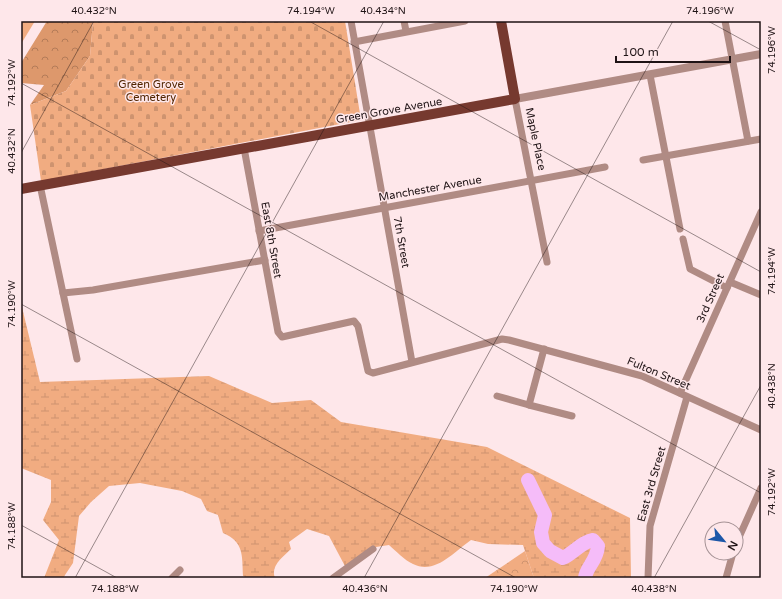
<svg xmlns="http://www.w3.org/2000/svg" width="782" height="599" font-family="'Varela Round',sans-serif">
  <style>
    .forest { fill: url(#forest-crowns) }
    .wetland { fill: url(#wetland-marsh) }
    .cemetery { fill: url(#cemetery-stones) }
    .park { fill: url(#park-crowns) }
    .pitch { fill: #f1ac81 }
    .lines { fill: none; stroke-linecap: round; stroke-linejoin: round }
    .river { stroke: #f5bcf9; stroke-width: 14 }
    .minor { stroke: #b08b84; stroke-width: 7 }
    .tertiary { stroke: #b08b84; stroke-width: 8 }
    .primary { stroke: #76392f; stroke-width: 10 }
    .ticks { fill: none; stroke: #1f1315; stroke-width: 1; stroke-opacity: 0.45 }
    .labels { text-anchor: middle; stroke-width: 3; stroke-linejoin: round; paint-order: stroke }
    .park-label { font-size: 11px; fill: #522602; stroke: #fee7ea }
    .street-label { font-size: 11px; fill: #1f1315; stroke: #fee7ea }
    .neatline { fill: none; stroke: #1f1315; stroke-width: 1.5 }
    .ticks-label { font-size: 10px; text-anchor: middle; fill: #1f1315 }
  </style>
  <defs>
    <pattern id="forest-crowns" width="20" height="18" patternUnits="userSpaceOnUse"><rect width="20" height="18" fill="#dd986c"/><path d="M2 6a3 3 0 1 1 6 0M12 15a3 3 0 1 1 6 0" fill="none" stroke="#b37b58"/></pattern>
    <pattern id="wetland-marsh" width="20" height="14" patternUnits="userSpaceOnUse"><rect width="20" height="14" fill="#f1ac81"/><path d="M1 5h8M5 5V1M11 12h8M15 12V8" fill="none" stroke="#ce936f"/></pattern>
    <pattern id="cemetery-stones" width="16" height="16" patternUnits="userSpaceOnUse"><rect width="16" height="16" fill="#f1ac81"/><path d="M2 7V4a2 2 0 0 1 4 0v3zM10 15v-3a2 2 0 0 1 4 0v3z" fill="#ce936f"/></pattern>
    <pattern id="park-crowns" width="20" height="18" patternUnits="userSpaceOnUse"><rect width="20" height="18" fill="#f1ac81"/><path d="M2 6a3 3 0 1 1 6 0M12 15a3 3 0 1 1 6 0" fill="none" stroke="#ce936f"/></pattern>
  </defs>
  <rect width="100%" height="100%" fill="#fee7ea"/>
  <polygon class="forest" points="47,21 93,21 90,56 66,91 30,105 44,85 21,83 21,63"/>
  <path class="wetland" d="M 21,303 L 40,382 L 209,376 L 272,403 L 311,400 L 341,422 L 487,447 L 630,518 L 631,578 L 534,578 L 523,545 L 488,544 L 471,540 C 454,552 435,575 413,564 C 404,560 396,551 389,545 L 376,547 L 346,568 L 329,536 L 307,529 L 289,542 L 291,549 C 283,557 270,566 275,578 L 248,578 L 243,576 C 242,555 244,542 223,533 L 218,515 L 207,511 L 201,499 L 182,491 L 140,483 L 109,486 L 91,502 L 79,516 L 73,563 L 63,578 L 44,578 L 59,540 L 43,520 L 51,502 L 51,480 L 21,468 Z"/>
  <polygon class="cemetery" points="93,21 345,21 361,120 41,181 30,105 66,91 90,56"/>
  <polygon class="park" points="525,551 534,578 485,578"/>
  <polygon class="pitch" points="21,21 35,21 21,44"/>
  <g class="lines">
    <path class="river" d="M 528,480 L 545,515 L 541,532 L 543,543 L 550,551 L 563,558 C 574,553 581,542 593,540 L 598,546 C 597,561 586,567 585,578"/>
    <g class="minor">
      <polyline points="351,21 412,362"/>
      <polyline points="404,21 406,31"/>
      <polyline points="725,21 748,141"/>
      <polyline points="354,42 465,21"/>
      <polyline points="650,75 680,229"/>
      <polyline points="515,99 547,262"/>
      <polyline points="244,148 278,332 282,337 354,321 358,326 368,371 373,373 502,339 509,340 642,376 761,430"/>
      <polyline points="643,160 761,139"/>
      <polyline points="40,185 77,359"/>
      <polyline points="259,231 605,167"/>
      <polyline points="683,239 690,269 727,288"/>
      <polyline points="730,282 761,295"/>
      <polyline points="63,293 93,290 265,260"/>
      <polyline points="544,349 529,405 572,416"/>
      <polyline points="680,393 761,212"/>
      <polyline points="497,396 529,405"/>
      <polyline points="736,544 761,488"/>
      <polyline points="172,578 180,570"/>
      <polyline points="333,578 373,549"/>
      <polyline points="648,578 650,526 687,397"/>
      <polyline points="726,578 733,553"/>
    </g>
    <polyline class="tertiary" points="515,99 761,54"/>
    <polyline class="primary" points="21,189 515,99 501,21"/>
  </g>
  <path class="ticks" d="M 309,21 L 761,272M 708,21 L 761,50M 21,83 L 761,493M 21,153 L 94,21M 21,304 L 516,578M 21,525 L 117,578M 75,578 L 384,21M 364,578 L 673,21M 654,578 L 761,385"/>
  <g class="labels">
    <g class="park-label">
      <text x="151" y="88">Green Grove<tspan x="151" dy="13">Cemetery</tspan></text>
    </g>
    <g class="street-label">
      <text transform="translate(389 110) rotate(-10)" y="4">Green Grove Avenue</text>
      <text transform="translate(536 139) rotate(78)" y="4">Maple Place</text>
      <text transform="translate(430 188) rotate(-10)" y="4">Manchester Avenue</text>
      <text transform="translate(272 240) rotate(80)" y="4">East 8th Street</text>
      <text transform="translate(402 242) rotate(80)" y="4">7th Street</text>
      <text transform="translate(710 298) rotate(-66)" y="4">3rd Street</text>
      <text transform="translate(659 373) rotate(23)" y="4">Fulton Street</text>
      <text transform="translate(651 484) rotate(-74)" y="4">East 3rd Street</text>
    </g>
  </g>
  <rect width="782" height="599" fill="none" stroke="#fee7ea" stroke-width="44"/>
  <g transform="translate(724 541) rotate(119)"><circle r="19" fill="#fee7ea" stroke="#a59295"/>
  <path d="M0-3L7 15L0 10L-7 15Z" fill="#1d57a8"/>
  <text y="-6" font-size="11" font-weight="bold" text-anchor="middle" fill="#1f1315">N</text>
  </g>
  <path d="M616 56v6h114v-6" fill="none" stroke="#1f1315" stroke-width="2"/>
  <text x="622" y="56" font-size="12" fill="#1f1315" stroke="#fee7ea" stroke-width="3" paint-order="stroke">100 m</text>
  <rect x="22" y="22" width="738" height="555" class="neatline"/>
  <g class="ticks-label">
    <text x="94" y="14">40.432°N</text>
    <text x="311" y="14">74.194°W</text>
    <text x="383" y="14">40.434°N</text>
    <text x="710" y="14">74.196°W</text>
    <text transform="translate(771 50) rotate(-90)" y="4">74.196°W</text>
    <text transform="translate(11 83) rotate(-90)" y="4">74.192°W</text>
    <text transform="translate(11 151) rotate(-90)" y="4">40.432°N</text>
    <text transform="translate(771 271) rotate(-90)" y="4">74.194°W</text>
    <text transform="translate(11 304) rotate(-90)" y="4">74.190°W</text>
    <text transform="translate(771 386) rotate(-90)" y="4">40.438°N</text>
    <text transform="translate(771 492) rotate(-90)" y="4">74.192°W</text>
    <text transform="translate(11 526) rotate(-90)" y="4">74.188°W</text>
    <text x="115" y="592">74.188°W</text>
    <text x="365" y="592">40.436°N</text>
    <text x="514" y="592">74.190°W</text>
    <text x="654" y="592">40.438°N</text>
  </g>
</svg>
